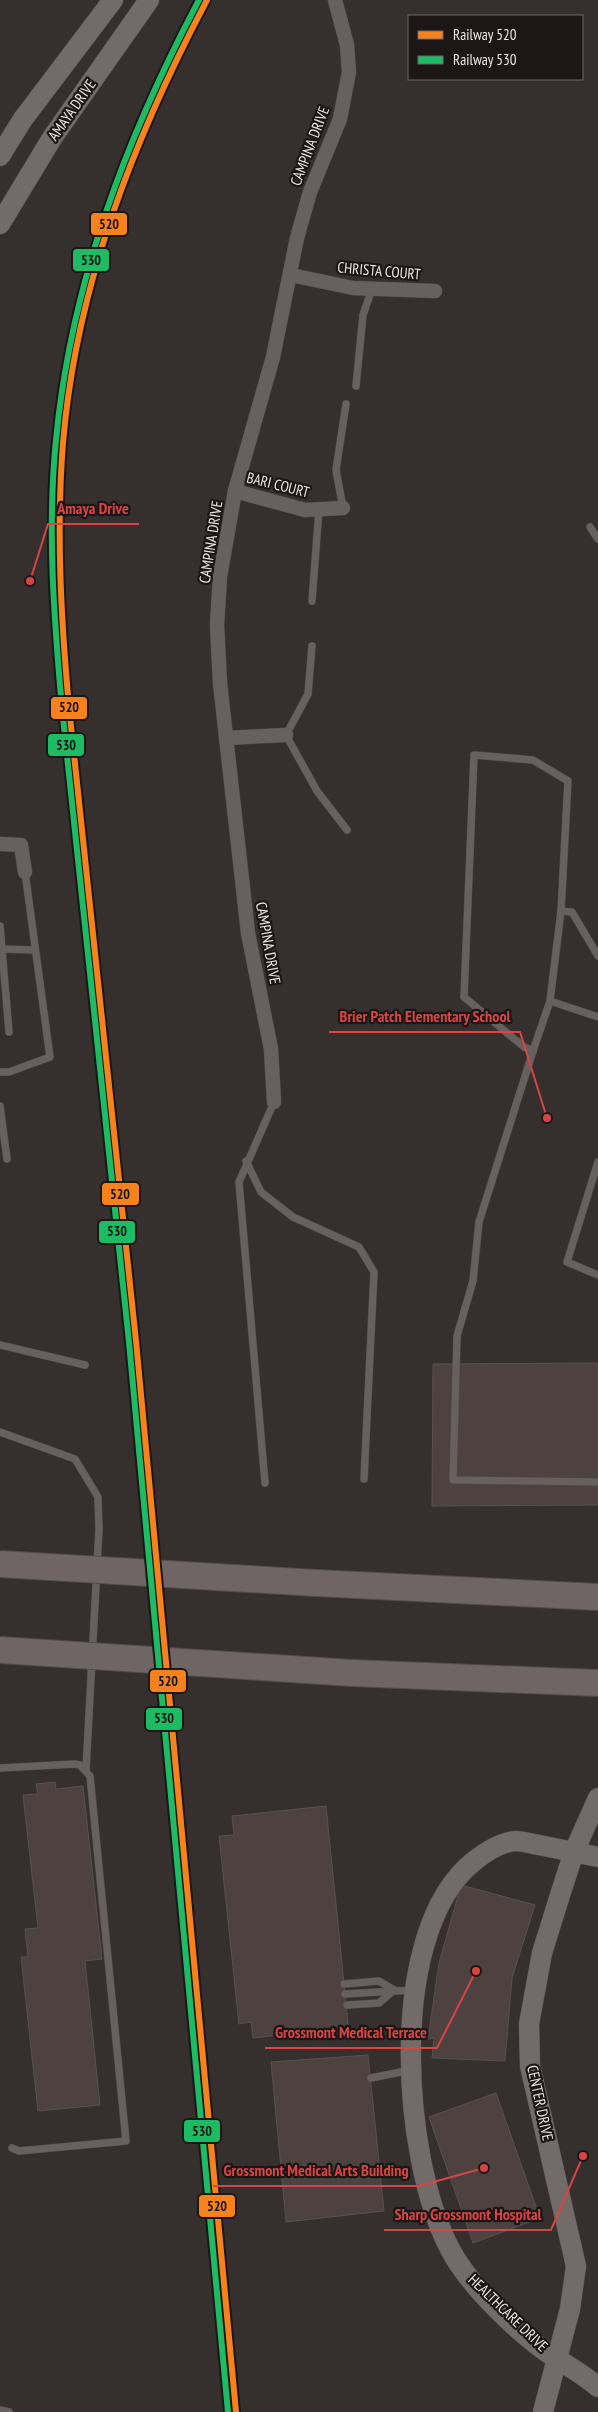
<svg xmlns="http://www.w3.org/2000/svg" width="598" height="2412" font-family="'PT Sans Narrow',sans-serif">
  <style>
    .building { fill: #4d4240; stroke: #575251 }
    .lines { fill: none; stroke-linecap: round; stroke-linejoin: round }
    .lane-casing { stroke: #514d4c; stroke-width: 8 }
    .street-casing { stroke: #514d4c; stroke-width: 15 }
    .secondary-casing { stroke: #514d4c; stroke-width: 21 }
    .highway-casing { stroke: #514d4c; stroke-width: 28 }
    .lane { stroke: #67605e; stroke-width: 7 }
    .street { stroke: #67605e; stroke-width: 14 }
    .secondary { stroke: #736a6a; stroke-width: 20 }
    .highway { stroke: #6e6564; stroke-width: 26 }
    .highway-bridge-casing { stroke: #514d4c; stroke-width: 28; stroke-linecap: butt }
    .highway-bridge { stroke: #6e6564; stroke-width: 26 }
    .rail-1-casing { stroke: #1c1716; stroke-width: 10 }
    .rail-2-casing { stroke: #1c1716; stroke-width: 10 }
    .rail-1 { stroke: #f6821e; stroke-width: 6 }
    .rail-2 { stroke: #1dbb64; stroke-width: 6 }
    .labels { text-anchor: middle; stroke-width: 4.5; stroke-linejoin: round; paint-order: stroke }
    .street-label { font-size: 15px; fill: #ece5e3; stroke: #1c1716 }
    .leader { fill: none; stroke: #d94444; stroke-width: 2 }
    .callout-dot { fill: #d94444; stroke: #1c1716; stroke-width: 2 }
    .callout-label { font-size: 16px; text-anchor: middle; font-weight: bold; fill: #d94444; stroke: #1c1716; stroke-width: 4.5; stroke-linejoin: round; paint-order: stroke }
    .line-badge { stroke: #1c1716; stroke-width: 2 }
    .pale-badge-label { font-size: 14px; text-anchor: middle; font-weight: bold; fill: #111 }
  </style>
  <rect width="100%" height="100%" fill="#352f2e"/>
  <g class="building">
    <polygon points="598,1363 598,1505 432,1506 433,1364"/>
    <polygon points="55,1782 56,1789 83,1786 102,1959 85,1961 100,2105 38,2111 21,1957 28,1957 25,1929 38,1928 23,1795 38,1794 36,1784"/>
    <polygon points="326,1806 349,2033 328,2035 325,2030 253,2038 251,2022 239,2024 219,1836 234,1835 232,1816"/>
    <polygon points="461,1885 535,1905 512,1978 505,2061 432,2058 434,2038 428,2039 439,1963"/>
    <polygon points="368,2055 384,2211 286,2222 271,2062"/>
    <polygon points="496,2093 540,2218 473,2243 429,2117"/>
  </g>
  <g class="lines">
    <defs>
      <g id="lane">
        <polyline points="356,386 363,315 372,289"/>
        <polyline points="343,508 336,470 346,404"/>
        <polyline points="590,527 598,539"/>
        <polyline points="312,601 319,509"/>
        <polyline points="312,646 308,694 286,735 317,791 347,830"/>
        <polyline points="0,926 2,949 35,950"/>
        <polyline points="2,949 9,1032"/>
        <polyline points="598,956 572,912 561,911 568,781 533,760 474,755 464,997 524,1047 533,1051 550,1001 598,1017"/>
        <polyline points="550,1001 561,911"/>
        <polyline points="533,1051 479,1222 473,1281 457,1336 453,1480 598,1482"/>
        <polyline points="0,1072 9,1072 50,1057 25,872"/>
        <polyline points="0,1106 7,1159"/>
        <polyline points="246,1161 261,1192 293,1217 359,1247 374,1272 364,1479"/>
        <polyline points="598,1162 567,1262 598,1275"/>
        <polyline points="0,1345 85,1365"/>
        <polyline points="0,1432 75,1459 98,1497 99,1529 86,1770"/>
        <polyline points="265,1483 239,1182 274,1102"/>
        <polyline points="0,1768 75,1764 80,1765 90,1776 126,2141 19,2151 12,2148"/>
        <polyline points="344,1984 379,1981 394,1990"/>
        <polyline points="345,1994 413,1990"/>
        <polyline points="347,2005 379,2003 394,1990"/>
        <polyline points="371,2078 411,2070"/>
        <polyline points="0,2410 9,2412"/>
      </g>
      <g id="street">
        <polyline points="291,275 353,288 435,291"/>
        <polyline points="235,491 305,510 343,508"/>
        <polyline points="226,738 286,735"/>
        <polyline points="0,844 21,845 25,872"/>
        <polyline points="274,1102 271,1049 248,933 220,683 217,625 220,577 235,491 273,357 297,238 310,192 340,119 349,72 347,45 335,0"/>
      </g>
      <g id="secondary">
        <polyline points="0,156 23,119 113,0"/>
        <polyline points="0,224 52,138 149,0"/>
        <path d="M 598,1857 C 578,1853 558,1849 539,1845 C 532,1844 523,1841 516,1841 C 501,1842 484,1853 473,1862 C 386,1932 402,2159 450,2249 C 469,2286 522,2337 557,2359 C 572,2368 585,2376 598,2387"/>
        <polyline points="543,2412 570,2309 576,2266 530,2066 529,2024 542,1953 561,1892 574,1852 598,1798"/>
      </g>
      <g id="highway">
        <polyline points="316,1583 598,1597"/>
        <polyline points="352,1673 598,1683"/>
      </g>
    </defs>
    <use href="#lane" class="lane-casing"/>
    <use href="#street" class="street-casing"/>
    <use href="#secondary" class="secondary-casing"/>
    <use href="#highway" class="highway-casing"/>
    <use href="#lane" class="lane"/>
    <use href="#street" class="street"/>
    <use href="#secondary" class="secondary"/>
    <use href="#highway" class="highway"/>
    <defs>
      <g id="highway-bridge">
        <polyline points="0,1564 316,1583"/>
        <polyline points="0,1650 352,1673"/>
      </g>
    </defs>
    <use href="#highway-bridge" class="highway-bridge-casing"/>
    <use href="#highway-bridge" class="highway-bridge"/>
    <defs>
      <path id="rail-1" d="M 207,0 C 134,138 76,286 63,443 C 56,531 61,619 69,707 L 136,1341 L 236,2412"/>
      <path id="rail-2" d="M 199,0 C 126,138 71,283 56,440 C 47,529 54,619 62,708 L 129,1342 L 228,2412"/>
    </defs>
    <use href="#rail-1" class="rail-1-casing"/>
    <use href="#rail-2" class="rail-2-casing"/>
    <use href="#rail-1" class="rail-1"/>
    <use href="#rail-2" class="rail-2"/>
  </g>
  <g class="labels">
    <g class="street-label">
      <text transform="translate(72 110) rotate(-55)" y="5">AMAYA DRIVE</text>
      <text transform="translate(310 146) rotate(-69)" y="5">CAMPINA DRIVE</text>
      <text transform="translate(379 271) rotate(5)" y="5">CHRISTA COURT</text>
      <text transform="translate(278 485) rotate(14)" y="5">BARI COURT</text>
      <text transform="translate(211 542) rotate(-81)" y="5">CAMPINA DRIVE</text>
      <text transform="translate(268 943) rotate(80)" y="5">CAMPINA DRIVE</text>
      <text transform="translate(540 2103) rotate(78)" y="5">CENTER DRIVE</text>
      <text transform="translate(508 2313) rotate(44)" y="5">HEALTHCARE DRIVE</text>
    </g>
  </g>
  <path class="leader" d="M30 581L48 524H139M547 1118L520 1032H329M476 1971L437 2048H265M484 2168L419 2186H213M583 2156L551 2230H384"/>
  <g class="callout-dot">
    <circle cx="30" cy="581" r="5"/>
    <circle cx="547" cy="1118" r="5"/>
    <circle cx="476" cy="1971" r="5"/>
    <circle cx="484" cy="2168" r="5"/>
    <circle cx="583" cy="2156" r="5"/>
  </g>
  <g class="callout-label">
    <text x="93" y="514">Amaya Drive</text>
    <text x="425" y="1022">Brier Patch Elementary School</text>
    <text x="351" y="2038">Grossmont Medical Terrace</text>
    <text x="316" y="2176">Grossmont Medical Arts Building</text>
    <text x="468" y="2220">Sharp Grossmont Hospital</text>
  </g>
  <g class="line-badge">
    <rect x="90" y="212" width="38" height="24" rx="5" fill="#f6821e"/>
    <rect x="72" y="248" width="38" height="24" rx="5" fill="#1dbb64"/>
    <rect x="50" y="696" width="38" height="24" rx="5" fill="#f6821e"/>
    <rect x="47" y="733" width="38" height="24" rx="5" fill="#1dbb64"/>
    <rect x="101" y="1182" width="39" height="24" rx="5" fill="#f6821e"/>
    <rect x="98" y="1220" width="38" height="24" rx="5" fill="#1dbb64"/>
    <rect x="149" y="1669" width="38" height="24" rx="5" fill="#f6821e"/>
    <rect x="145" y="1707" width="38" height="24" rx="5" fill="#1dbb64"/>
    <rect x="183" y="2119" width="38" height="24" rx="5" fill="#1dbb64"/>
    <rect x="198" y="2194" width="38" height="24" rx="5" fill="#f6821e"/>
  </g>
  <g class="pale-badge-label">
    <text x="109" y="229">520</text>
    <text x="91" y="265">530</text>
    <text x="69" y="712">520</text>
    <text x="66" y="750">530</text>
    <text x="120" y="1199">520</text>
    <text x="117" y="1236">530</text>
    <text x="168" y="1686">520</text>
    <text x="164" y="1723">530</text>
    <text x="202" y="2136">530</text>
    <text x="217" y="2211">520</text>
  </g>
  <rect x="408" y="15" width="175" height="65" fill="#1c1716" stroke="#6f6968"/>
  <rect x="418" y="31" width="25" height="8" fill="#f6821e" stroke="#6f6968"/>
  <text x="453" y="40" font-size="15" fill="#ece5e3">Railway 520</text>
  <rect x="418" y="56" width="25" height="8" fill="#1dbb64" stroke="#6f6968"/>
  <text x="453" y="65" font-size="15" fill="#ece5e3">Railway 530</text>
</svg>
